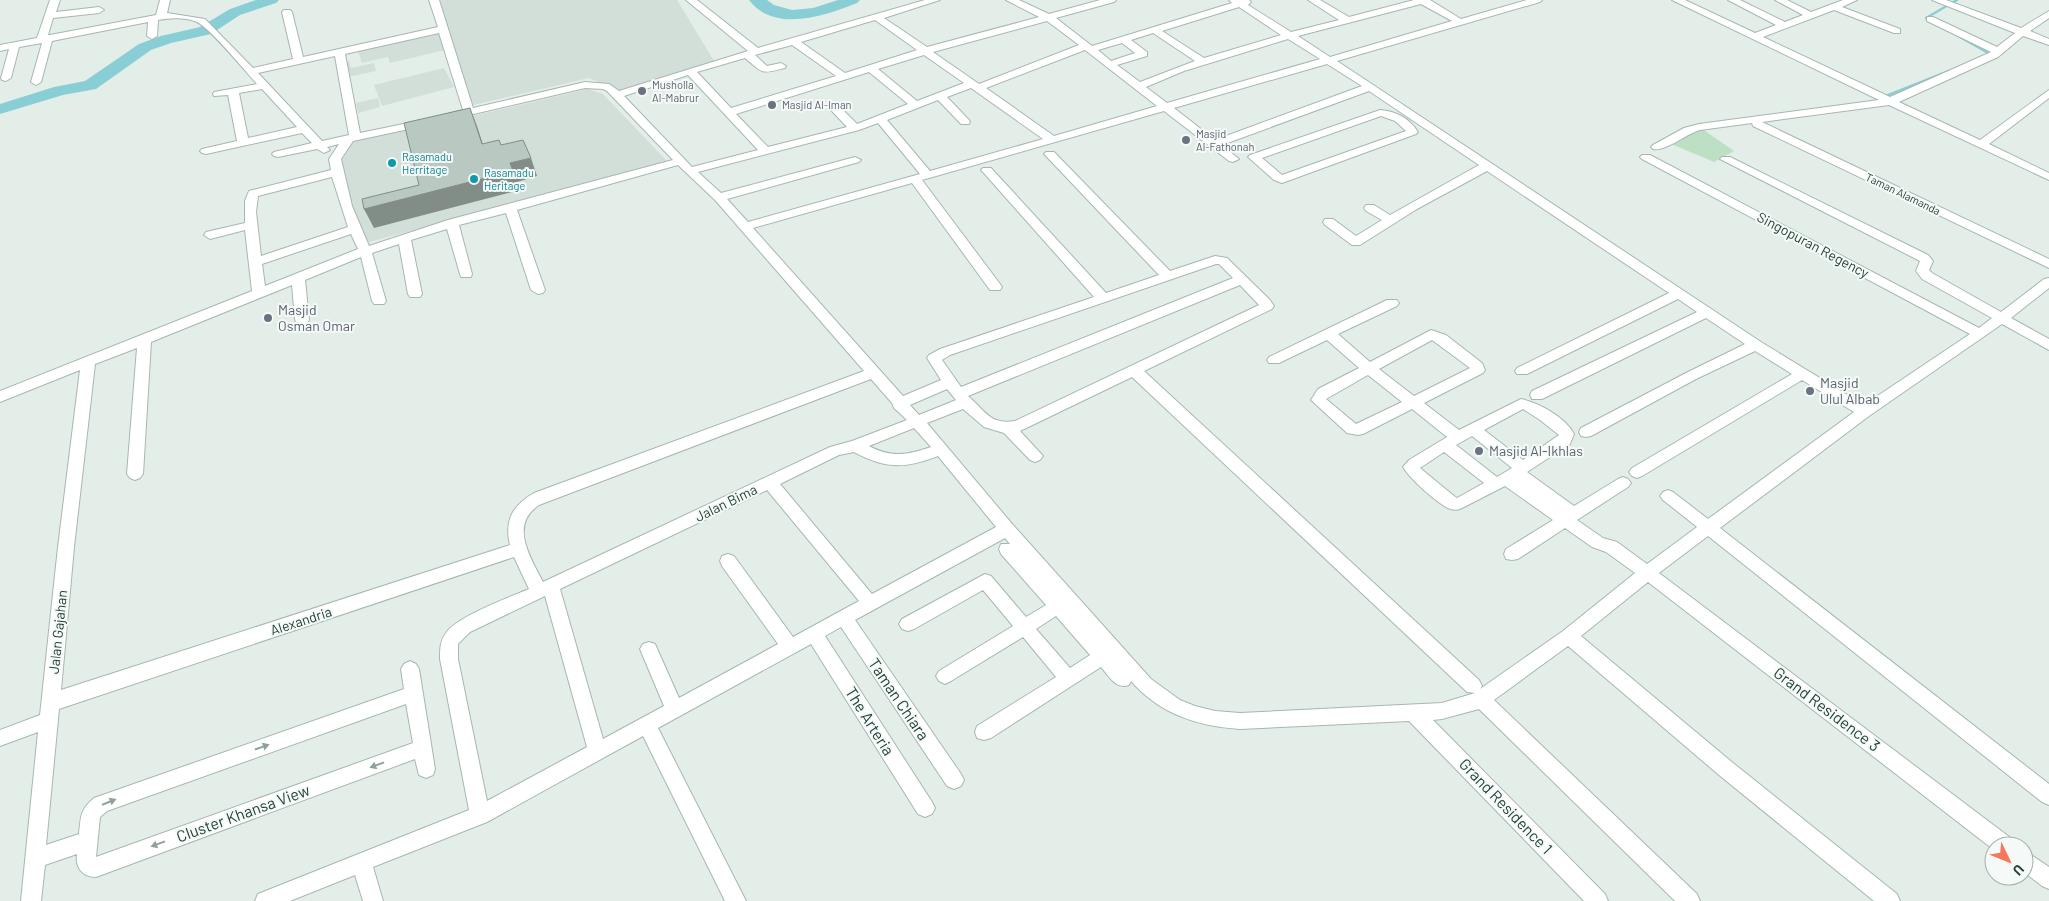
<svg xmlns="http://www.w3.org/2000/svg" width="2049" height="901" font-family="Barlow,sans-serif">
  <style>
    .built { fill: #d2ded8 }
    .green { fill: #bde0c4 }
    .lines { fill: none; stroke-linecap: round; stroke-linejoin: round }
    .stream { stroke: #8aced5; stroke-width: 2.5 }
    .river { fill: #8aced5; fill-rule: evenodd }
    .minor-casing { stroke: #a6b7b0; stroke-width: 2 }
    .minor { fill: #fff; fill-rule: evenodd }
    .shaded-wall { fill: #828d88 }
    .building { fill: #b9c9c2; stroke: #828d88 }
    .oneway { fill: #90a09b }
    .worship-dot { fill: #6b7280; stroke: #f5faf8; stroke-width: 2 }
    .culture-dot { fill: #0f9aa8; stroke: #f5faf8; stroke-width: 2 }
    .labels { text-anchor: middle; stroke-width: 4; stroke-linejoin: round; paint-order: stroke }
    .far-worship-label { font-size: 11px; fill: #5b616d; stroke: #f5faf8; text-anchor: start }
    .far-culture-label { font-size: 11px; fill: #0d838f; stroke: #f5faf8; text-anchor: start }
    .far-street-label { font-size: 11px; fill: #224137; stroke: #f5faf8 }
    .street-label { font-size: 14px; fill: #224137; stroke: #f5faf8 }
    .worship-label { font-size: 14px; fill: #5b616d; stroke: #f5faf8; text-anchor: start }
    .near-street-label { font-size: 16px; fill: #224137; stroke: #f5faf8 }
  </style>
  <rect width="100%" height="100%" fill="#e4eee9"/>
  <g class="built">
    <polygon points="438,0 677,0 714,61 619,91 589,78 469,106"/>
    <polygon points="439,33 445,50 390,63 388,57 362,63 358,51"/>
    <polygon points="349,61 351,68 374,63 376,71 348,77 344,62"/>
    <polygon points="444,68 454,87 382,106 374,85"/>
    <polygon points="588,89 603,94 667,161 366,243 335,156 352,141 461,115 464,118"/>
    <polygon points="378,98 380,107 358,113 356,103"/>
  </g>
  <polygon class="green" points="1701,128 1734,151 1714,162 1671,144"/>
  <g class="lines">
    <g class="stream">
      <polyline points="1931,22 1926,18 1957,0"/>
      <polyline points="1953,33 1990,54 1988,55"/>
      <polyline points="1886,96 1949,71"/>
    </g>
    <g class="river">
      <polygon points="256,0 279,0 276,3 240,15 211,34 171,43 151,50 96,89 63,95 0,114 0,104 54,87 85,81 139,44 161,36 200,27 230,9"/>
      <path d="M 749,0 L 767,0 L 774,5 L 792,10 L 813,8 L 838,0 L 860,0 L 857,3 C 827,15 774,34 749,0 Z"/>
    </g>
    <defs>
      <g id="minor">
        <path d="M 50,0 L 60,0 L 56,12 L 99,7 L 104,10 L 99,13 L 53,18 L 48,35 L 50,35 L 156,15 L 160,0 L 170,0 L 167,13 L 205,19 L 253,68 L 293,59 L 282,12 L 284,10 L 290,10 L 292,12 L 303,57 L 438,27 L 429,0 L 439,0 L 473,108 L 585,82 L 609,84 L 619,91 L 748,51 L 686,0 L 697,0 L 758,48 L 925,0 L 940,0 L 884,18 L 927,47 L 1039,17 L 1006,0 L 1019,0 L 1049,14 L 1100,0 L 1116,0 L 1114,2 L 1056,18 L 1092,46 L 1232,3 L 1229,0 L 1249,0 L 1251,2 L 1248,5 L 1291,32 L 1339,20 L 1308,0 L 1320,0 L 1349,17 L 1414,0 L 1430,0 L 1461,19 L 1527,0 L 1542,0 L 1540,2 L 1337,61 L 1761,342 L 1864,405 L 1970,334 L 1642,159 L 1640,157 L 1642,155 L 1650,155 L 1979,328 L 1992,318 L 1922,279 L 1916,271 L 1920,261 L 1720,159 L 1722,157 L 1730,157 L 1928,255 L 1933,261 L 1929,270 L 1932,273 L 2001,312 L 2044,279 L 2049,278 L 2049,288 L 2011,318 L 2049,339 L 2049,350 L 2002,324 L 1869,416 L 1720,528 L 2049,784 L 2049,805 L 2042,802 L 1708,536 L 1659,573 L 2012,839 L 2015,846 L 1994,846 L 1994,850 L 1648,582 L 1581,636 L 1733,763 L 1897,894 L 1900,901 L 1874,901 L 1719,775 L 1568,646 L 1494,700 L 1697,894 L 1700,901 L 1675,901 L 1479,709 L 1442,719 L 1433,720 L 1605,894 L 1608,901 L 1584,901 L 1409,721 L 1240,729 C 1197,726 1160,714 1131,681 L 1129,685 C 1116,690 1109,676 1101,667 L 991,738 L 984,740 L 977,738 L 975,732 L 977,726 L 1056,677 L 1023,637 L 951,681 L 945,684 L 939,681 L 936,676 L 939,671 L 1013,626 L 983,590 L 914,629 L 908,631 L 902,629 L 899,624 L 902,619 L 985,574 L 991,576 L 1026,617 L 1046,605 L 1001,554 L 999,549 L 1001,544 L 1010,544 L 1005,538 L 855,620 L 961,774 L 964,780 L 961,786 L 954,789 L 947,786 L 841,627 L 825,636 L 932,802 L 935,808 L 932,814 L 925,817 L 918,814 L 811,644 L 658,728 L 746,901 L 725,901 L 643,736 L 487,822 L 373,867 L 383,901 L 363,901 L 355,875 L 290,901 L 255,901 L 258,894 L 469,810 L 440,659 C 440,649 440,641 446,633 C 456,617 510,597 529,589 L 514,557 L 59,709 L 46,845 L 79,834 C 81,816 80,810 94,798 L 404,689 L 401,669 L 404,664 L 410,661 L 416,664 L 419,669 L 435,769 L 433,775 L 426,778 L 419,775 L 415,759 L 96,877 C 82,877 75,867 77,854 L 45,865 L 41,901 L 21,901 L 38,732 L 0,746 L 0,730 L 40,715 L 58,547 L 80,370 L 0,402 L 0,391 L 252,291 L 245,230 L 210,239 L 204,235 L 206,232 L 245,223 L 245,201 L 249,191 L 331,170 L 329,159 L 339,144 L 327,147 L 330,150 L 324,153 L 317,149 L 278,157 L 274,156 L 272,154 L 274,152 L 312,143 L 302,133 L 206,154 L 202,153 L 200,151 L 202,149 L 237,141 L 228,95 L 214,96 L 213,94 L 214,92 L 257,84 C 246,72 210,28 197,22 C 185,17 170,18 158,20 L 157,36 L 152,39 L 147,36 L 148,22 L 52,41 L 41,82 L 36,85 L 31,82 L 42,43 L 19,47 L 11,78 L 6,81 L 2,80 L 1,78 L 9,49 L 0,51 L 0,45 L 37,38 ZM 1421,4 L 1452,21 L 1330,57 L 1298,36 ZM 1239,7 L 1281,35 L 1204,58 L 1162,31 ZM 875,20 L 917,50 L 845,73 L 801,42 ZM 1047,21 L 1079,45 L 979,84 L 933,52 ZM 439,33 L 463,110 L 448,114 L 447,116 L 448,118 L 452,119 L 585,88 L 603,89 L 607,91 L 673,160 L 448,220 L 369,246 L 352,206 L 341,159 L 353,141 L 423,126 L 429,123 L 423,120 L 360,133 L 345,54 ZM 1153,33 L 1195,61 L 1140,82 L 1117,65 L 1147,56 L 1147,52 L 1131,40 ZM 1288,39 L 1320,59 L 1167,103 L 1146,87 L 1184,71 ZM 1122,43 L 1135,53 L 1111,61 L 1098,50 ZM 792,45 L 836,76 L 731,108 L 697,72 L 745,58 C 764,74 761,74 785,68 L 786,66 L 781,63 L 767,66 L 755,55 ZM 1085,50 L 1157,106 L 1054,136 L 986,88 ZM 924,55 L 964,83 L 917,101 L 878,69 ZM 335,56 L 349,135 L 322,141 L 258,73 ZM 1327,64 L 1362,86 L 1215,140 L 1174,108 ZM 869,72 L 908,104 L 857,124 L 836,103 L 828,103 L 827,105 L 828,107 L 847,127 L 768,147 L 736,114 ZM 688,75 L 758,150 L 692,167 L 624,96 ZM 971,88 L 1043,139 L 930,171 L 887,120 L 938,100 L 961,124 L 969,124 L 970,122 L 969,120 L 947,97 ZM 262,89 L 297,127 L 248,138 L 239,93 ZM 1369,91 L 1479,165 L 1390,215 L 1374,205 L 1366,205 L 1364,208 L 1366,211 L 1382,220 L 1356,236 L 1333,219 L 1325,219 L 1323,222 L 1325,225 L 1352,245 L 1360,245 L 1417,209 L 1487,171 L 1669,293 L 1517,368 L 1515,371 L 1517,374 L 1527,374 L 1678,299 L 1697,312 L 1532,391 L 1530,395 L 1532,399 L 1542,399 L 1706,318 L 1745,344 L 1686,373 L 1581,428 L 1579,432 L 1581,436 L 1586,437 L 1591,436 L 1696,379 L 1755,351 L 1792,374 L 1632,468 L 1629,472 L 1632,476 L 1637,478 L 1642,476 L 1802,380 L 1854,412 L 1708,519 L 1673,492 L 1668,490 L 1663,492 L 1660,496 L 1663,500 L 1697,527 L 1647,564 L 1617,542 L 1603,538 L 1577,520 L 1628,487 L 1631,483 L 1628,479 L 1623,477 L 1618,479 L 1574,506 L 1527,472 L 1570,444 L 1574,434 C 1565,417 1539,403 1521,399 L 1459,430 L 1424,403 L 1483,373 L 1485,370 L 1482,363 L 1446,335 L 1431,330 L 1370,362 L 1338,334 L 1397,306 L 1399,303 L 1397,300 L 1387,300 L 1269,357 L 1267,360 L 1269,363 L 1279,363 L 1327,340 L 1359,368 L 1318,389 L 1311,400 L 1347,433 L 1358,435 L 1363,434 L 1412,409 L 1447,437 L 1409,460 L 1403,467 C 1410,479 1436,502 1448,508 C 1452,510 1456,510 1460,509 L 1505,486 L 1553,520 L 1506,549 L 1504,554 L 1506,559 L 1512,560 L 1518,559 L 1565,528 L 1592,547 L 1606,552 L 1635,573 L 1563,631 L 1480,689 L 1482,686 L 1479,680 L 1144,371 L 1272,309 L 1274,306 L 1270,300 L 1227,258 L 1215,256 L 1170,271 L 1054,152 L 1046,152 L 1044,154 L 1046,156 L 1159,275 L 1106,293 L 991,168 L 983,168 L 981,170 L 983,172 L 1094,297 L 940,349 L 929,355 L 927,358 L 941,380 L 903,396 L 753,228 L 912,183 L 990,290 L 1000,290 L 1002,287 L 1000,284 L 922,180 L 1164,111 L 1229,161 L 1233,162 L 1239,159 L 1222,145 ZM 878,123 L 920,174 L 748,222 L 727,199 L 859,162 L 861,160 L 855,157 L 721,193 L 698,172 L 859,130 ZM 678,165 L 715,200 L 864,371 L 534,493 C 513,505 504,520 510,545 L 61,690 L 74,547 L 95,364 L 137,348 L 127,474 L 130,478 L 135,480 L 140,478 L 143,474 L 151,342 L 292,285 L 295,320 L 297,323 L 307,323 L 309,320 L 305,280 L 361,257 L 372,301 L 374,304 L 384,304 L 386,301 L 372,253 L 399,244 L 408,294 L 410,297 L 420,297 L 422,294 L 411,240 L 447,229 L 460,274 L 461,277 L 471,277 L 472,274 L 459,225 L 506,213 L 531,290 L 538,294 L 543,293 L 545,290 L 517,210 ZM 332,177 L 348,227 L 261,256 L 256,212 L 258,196 ZM 351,234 L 358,249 L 265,286 L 262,264 ZM 1216,264 L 1219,264 L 1233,278 L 961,387 L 942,360 L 950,355 ZM 1240,285 L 1259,305 L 1015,421 C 989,425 985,410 968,396 ZM 1432,340 L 1470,368 L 1414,396 L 1379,369 ZM 1368,375 L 1402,402 L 1356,424 L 1326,399 ZM 1132,377 L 1467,692 L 1475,693 L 1442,703 L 1240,713 L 1215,711 L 1195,706 L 1180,700 L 1151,679 L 1013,525 L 927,423 L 963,409 L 984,427 L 1004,433 L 1030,460 L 1035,462 L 1040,460 L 1043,456 L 1020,431 ZM 871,379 L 892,403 L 894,408 L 907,420 L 852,441 L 830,447 L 543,582 C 530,557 509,525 539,505 ZM 947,389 L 956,400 L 919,415 L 910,405 ZM 1523,409 L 1540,420 L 1559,435 L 1523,460 L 1484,430 ZM 914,428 L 931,447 C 908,455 891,458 869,446 ZM 1472,436 L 1512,468 L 1497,477 L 1456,445 ZM 854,452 C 886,469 904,469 938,456 L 996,527 L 872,594 L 780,484 L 839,455 ZM 1444,452 L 1484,483 L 1457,498 L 1454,496 L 1420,468 ZM 767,490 L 859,601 L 793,637 L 734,556 L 728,554 L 722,556 L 720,561 L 722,566 L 778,644 L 679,698 L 655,644 L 649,642 L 643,644 L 640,649 L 664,706 L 603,739 L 560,589 ZM 545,596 L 587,747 L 487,801 L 458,659 L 458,644 L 470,632 ZM 1056,616 L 1090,655 L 1070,668 L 1036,629 ZM 406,704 L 413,743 L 96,857 L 100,817 L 107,811 Z"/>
        <path d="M 1672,0 L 1685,0 L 1755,33 L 1776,25 L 1728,0 L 1740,0 L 1785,22 L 1803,15 L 1775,0 L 1787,0 L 1811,12 L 1843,0 L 1857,0 L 1842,7 L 1900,29 L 1900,33 L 1894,33 L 1834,10 L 1763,37 L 1890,97 L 1991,52 L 1927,21 L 1927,17 L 1933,17 L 1997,47 L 2015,33 L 1932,0 L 1946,0 L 2021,28 L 2049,11 L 2049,18 L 2030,31 L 2049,39 L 2049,45 L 2023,36 L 1998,57 L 1899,102 L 1980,140 L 2049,90 L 2049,98 L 1989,144 L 2049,173 L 2049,180 L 1889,105 L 1762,122 L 2049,259 L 2049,268 L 1753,126 L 1752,123 L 1700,130 C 1686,134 1665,152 1653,149 L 1651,147 L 1653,145 L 1684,128 L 1699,124 L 1879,100 Z"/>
        <path d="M 1380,110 C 1396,111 1409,118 1418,132 L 1416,134 L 1282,183 L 1274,180 L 1248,157 L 1250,155 ZM 1381,116 L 1395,121 L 1406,131 L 1282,175 L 1262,158 Z"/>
        <polygon points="2024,850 2049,867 2049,889 2042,886 2024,872"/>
      </g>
    </defs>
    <use href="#minor" class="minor-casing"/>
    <use href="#minor" class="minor"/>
  </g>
  <g class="shaded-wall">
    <polygon points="470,108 477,126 489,163 482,144"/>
    <polygon points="531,158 537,176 517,182 520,190 374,228 364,209 510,163"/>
  </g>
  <polygon class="building" points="470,108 482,144 499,140 501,145 523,140 531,158 510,163 513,171 364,209 362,199 419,185 404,123"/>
  <defs><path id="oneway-solid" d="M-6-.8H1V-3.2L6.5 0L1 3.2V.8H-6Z" transform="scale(1.25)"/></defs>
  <g class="oneway">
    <use href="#oneway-solid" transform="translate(262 747) rotate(-19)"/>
    <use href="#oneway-solid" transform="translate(377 765) rotate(160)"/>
    <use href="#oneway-solid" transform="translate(109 802) rotate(-22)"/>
    <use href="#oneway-solid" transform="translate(158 844) rotate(160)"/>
  </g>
  <g class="worship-dot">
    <circle cx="642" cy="91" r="5"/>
    <circle cx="772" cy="105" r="5"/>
    <circle cx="1186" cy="140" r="5"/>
    <circle cx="268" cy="318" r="5"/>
    <circle cx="1810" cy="391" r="5"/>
    <circle cx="1479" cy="451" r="5"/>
  </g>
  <g class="culture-dot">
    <circle cx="392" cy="163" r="5"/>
    <circle cx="474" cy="179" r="5"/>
  </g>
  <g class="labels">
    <g class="far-worship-label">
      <text x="652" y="89">Musholla<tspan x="652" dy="13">Al-Mabrur</tspan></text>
      <text x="782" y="109">Masjid Al-Iman</text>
      <text x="1196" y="138">Masjid<tspan x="1196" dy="13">Al-Fathonah</tspan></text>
    </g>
    <g class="far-culture-label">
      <text x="402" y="161">Rasamadu<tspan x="402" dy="13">Herritage</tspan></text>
      <text x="484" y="177">Rasamadu<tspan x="484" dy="13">Heritage</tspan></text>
    </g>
    <g class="far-street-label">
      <text transform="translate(1903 194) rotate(26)" y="4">Taman Alamanda</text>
    </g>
    <g class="street-label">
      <text transform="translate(1813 245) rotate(28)" y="5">Singopuran Regency</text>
      <text transform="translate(726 503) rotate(-26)" y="5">Jalan Bima</text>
      <text transform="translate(301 621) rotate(-18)" y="5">Alexandria</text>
      <text transform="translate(58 632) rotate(-84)" y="5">Jalan Gajahan</text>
    </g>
    <g class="worship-label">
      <text x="278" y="315">Masjid<tspan x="278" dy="16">Osman Omar</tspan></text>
      <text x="1820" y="388">Masjid<tspan x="1820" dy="16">Ulul Albab</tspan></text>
      <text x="1489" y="456">Masjid Al-Ikhlas</text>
    </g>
    <g class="near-street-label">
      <text transform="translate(899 699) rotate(56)" y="6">Taman Chiara</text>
      <text transform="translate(1827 709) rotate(37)" y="6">Grand Residence 3</text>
      <text transform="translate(870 721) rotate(58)" y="6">The Arteria</text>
      <text transform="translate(1506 806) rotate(46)" y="6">Grand Residence 1</text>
      <text transform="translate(243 813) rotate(-20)" y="6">Cluster Khansa View</text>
    </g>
  </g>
  <g transform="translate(2009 861) rotate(133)"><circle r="24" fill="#f5faf8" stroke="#a1b0ab"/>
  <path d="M0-4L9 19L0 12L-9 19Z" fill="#f87659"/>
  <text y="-8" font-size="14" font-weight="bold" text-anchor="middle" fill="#224137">U</text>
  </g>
</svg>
